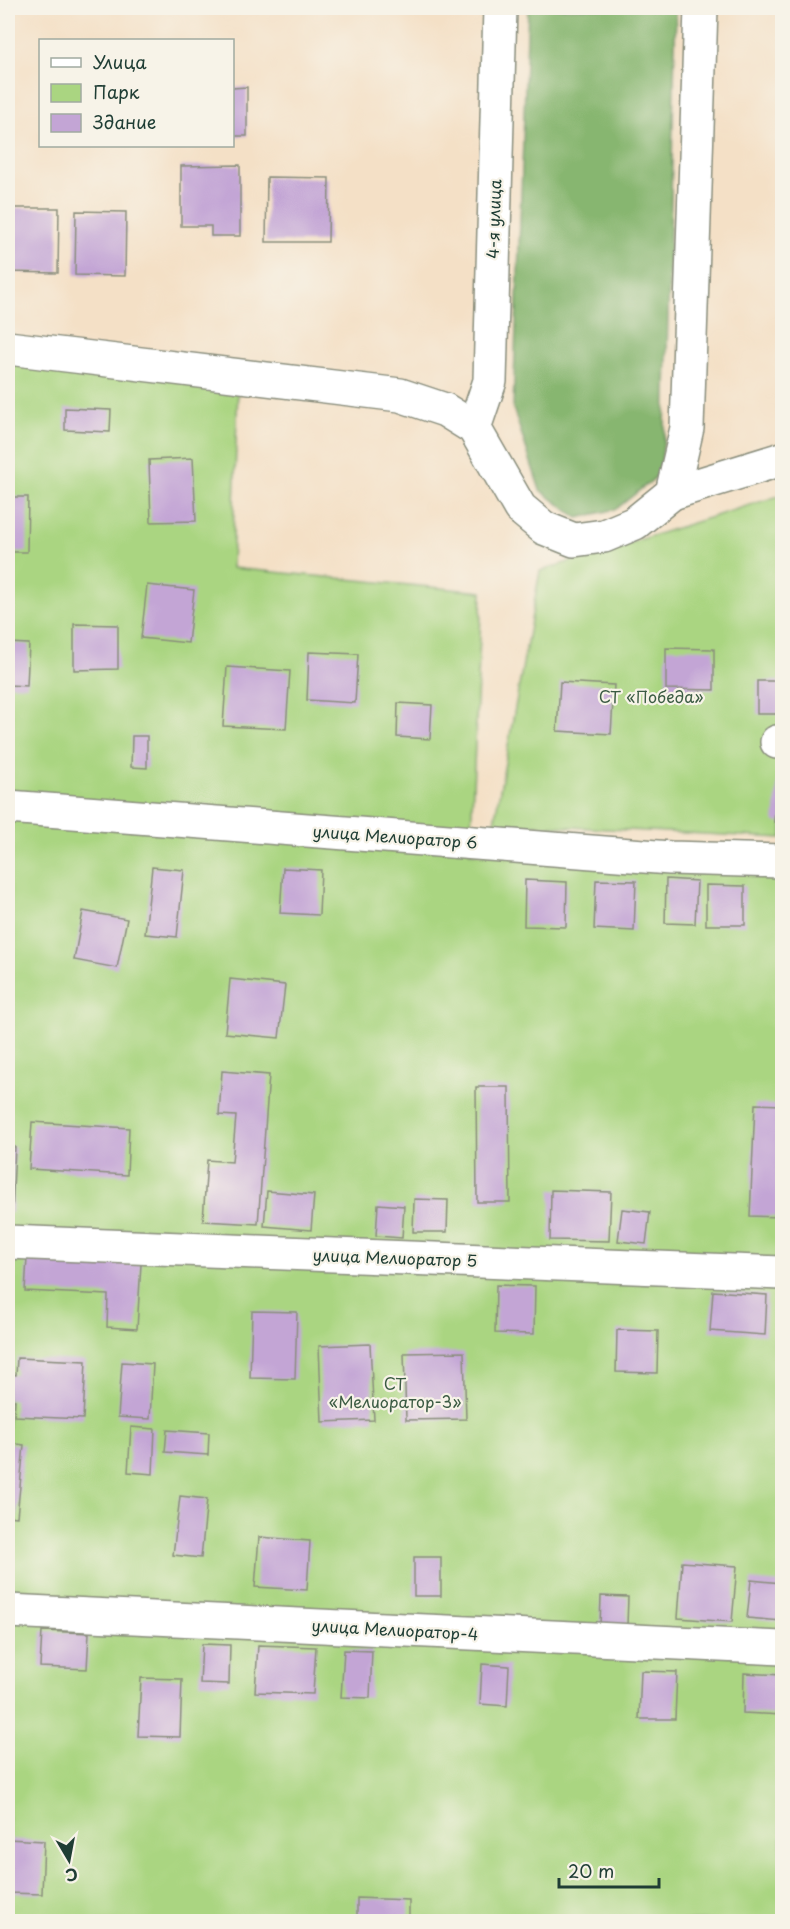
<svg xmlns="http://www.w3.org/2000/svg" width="790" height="1929" font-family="'Playpen Sans',sans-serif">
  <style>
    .green { fill: #aad581; stroke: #64895a; stroke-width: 1.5 }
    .forest { fill: #87b66f; stroke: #537a52; stroke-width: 1.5 }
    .building { fill: #c3a5d5 }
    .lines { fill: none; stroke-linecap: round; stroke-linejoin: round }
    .minor-casing { stroke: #8a8e7d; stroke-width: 36 }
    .minor { stroke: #fff; stroke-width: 33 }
    .labels { text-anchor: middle; stroke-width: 4.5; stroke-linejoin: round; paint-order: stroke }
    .street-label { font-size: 16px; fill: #1f3d34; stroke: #f7f3e8 }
    .park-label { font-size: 16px; fill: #3b5b43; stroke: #f7f3e8 }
  </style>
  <rect width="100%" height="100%" fill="#f7f3e8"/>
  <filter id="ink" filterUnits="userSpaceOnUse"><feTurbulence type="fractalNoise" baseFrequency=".0167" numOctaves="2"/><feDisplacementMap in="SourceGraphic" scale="12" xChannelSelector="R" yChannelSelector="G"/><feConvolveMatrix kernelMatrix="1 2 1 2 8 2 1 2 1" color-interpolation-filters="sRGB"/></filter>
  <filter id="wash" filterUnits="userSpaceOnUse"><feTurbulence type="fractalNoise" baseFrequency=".008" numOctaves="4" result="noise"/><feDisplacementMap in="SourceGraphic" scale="24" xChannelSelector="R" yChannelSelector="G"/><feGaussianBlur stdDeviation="1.35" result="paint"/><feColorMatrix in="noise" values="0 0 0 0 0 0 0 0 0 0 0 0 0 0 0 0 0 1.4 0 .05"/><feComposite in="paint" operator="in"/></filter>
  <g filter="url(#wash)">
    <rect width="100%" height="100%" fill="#f4e0c6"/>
    <g class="green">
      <polygon points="8,358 238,386 232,568 482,592 470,853 782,865 782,1921 8,1922"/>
      <polygon points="782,495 782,838 494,823 540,571"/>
    </g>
    <polygon class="forest" points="528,8 676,8 665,430 660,474 616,509 578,518 540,490 513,408"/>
    <g id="blocks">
      <g class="building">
        <polygon points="247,87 247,136 232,136 232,88"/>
        <polygon points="240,165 240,236 211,236 211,226 181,226 181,166"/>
        <polygon points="267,177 329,178 328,242 266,242"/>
        <polygon points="8,208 59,208 58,273 8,272"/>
        <polygon points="76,211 126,212 125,276 75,275"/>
        <polygon points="65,408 111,410 110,432 65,430"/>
        <polygon points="193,458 196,521 151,522 149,460"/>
        <polygon points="8,497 28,497 27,552 8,552"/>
        <polygon points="147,585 194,590 188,643 141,638"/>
        <polygon points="74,624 118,625 118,669 74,670"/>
        <polygon points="8,643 29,644 27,686 8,685"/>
        <polygon points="666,648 714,649 714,690 666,689"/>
        <polygon points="309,652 358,654 355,703 307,700"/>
        <polygon points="227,667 290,671 286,729 223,726"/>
        <rect x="757" y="681" width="25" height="33"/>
        <polygon points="560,682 614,685 611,734 557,731"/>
        <polygon points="398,703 432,705 430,739 397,737"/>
        <polygon points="132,736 147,736 147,768 131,767"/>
        <polygon points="778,776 782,777 782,823 774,822"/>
        <polygon points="152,867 184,870 177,937 145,934"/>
        <polygon points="283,868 321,870 319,915 280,913"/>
        <polygon points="666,879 697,881 695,924 665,923"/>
        <polygon points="525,880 567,882 566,927 524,926"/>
        <polygon points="596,880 636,881 634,931 594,929"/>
        <polygon points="706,885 745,886 745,925 706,925"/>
        <polygon points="83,911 127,919 117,968 74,960"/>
        <polygon points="230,979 285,985 279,1038 225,1033"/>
        <polygon points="222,1071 269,1075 258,1224 203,1221 207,1160 232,1162 236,1116 219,1115"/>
        <polygon points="476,1087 509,1087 510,1202 477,1202"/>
        <polygon points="755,1104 782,1105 782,1217 750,1216"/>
        <polygon points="32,1122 129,1128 127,1175 29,1169"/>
        <polygon points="8,1146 15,1147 12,1213 8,1213"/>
        <polygon points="551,1190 611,1192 609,1241 550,1240"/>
        <polygon points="267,1191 314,1195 311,1230 264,1226"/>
        <polygon points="414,1199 448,1200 447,1232 413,1232"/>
        <polygon points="378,1204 404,1206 402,1238 376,1236"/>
        <polygon points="622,1209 650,1212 646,1244 618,1241"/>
        <polygon points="27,1258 141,1264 137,1329 107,1327 108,1295 25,1291"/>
        <polygon points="496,1285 535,1286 534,1334 495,1333"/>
        <polygon points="713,1291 767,1295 765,1335 710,1331"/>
        <polygon points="252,1311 297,1312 295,1379 250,1378"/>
        <polygon points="617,1330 658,1331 657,1373 616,1372"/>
        <polygon points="370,1344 374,1420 322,1422 319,1346"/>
        <polygon points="464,1352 466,1419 406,1420 404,1353"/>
        <polygon points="17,1358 86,1361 83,1419 14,1416 15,1400 8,1400 8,1374 16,1375"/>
        <polygon points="122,1362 153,1364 150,1419 118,1417"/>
        <polygon points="131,1427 155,1429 153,1474 128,1472"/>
        <polygon points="167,1430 209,1433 208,1455 165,1452"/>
        <polygon points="8,1443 24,1445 17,1517 8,1516"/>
        <polygon points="180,1496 207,1499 201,1558 173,1555"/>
        <polygon points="259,1537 310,1541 307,1590 255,1587"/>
        <rect x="414" y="1557" width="27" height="39"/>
        <polygon points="682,1562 737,1566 732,1622 678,1618"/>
        <polygon points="751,1580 782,1583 782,1621 747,1618"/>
        <polygon points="601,1596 628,1597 627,1626 600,1626"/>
        <polygon points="42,1631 89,1633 87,1669 40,1667"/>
        <polygon points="202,1644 230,1645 229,1684 200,1683"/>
        <polygon points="258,1645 316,1647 313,1694 255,1692"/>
        <polygon points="344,1650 372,1651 370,1698 341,1697"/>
        <polygon points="482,1664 509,1666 507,1706 480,1704"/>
        <polygon points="641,1671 677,1672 675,1719 639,1719"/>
        <polygon points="744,1673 782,1675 782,1715 743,1713"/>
        <polygon points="141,1678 182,1679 180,1737 138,1736"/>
        <polygon points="8,1839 44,1841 42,1894 8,1893"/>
        <polygon points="357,1898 409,1900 409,1922 357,1922"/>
      </g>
    </g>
  </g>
  <g filter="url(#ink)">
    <use href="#blocks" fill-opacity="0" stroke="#8a8e7d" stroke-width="1.5"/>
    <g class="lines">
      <defs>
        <g id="minor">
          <polyline points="8,348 400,395 445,410 474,428 520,508 544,528 574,540 604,536 635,523 672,493 687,428 701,8"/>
          <polyline points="474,428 490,381 500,8"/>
          <polyline points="672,493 782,459"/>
          <polyline points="777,742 782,742"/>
          <polyline points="8,807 670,858 782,861"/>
          <polyline points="8,1242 782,1273"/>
          <polyline points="8,1611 782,1648"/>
        </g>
      </defs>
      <use href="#minor" class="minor-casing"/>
      <use href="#minor" class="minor"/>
    </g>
  </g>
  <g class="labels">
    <g class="street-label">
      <text transform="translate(494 219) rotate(-88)" y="6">4-я улица</text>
      <text transform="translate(395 837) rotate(4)" y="6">улица Мелиоратор 6</text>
      <text transform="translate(395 1258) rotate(2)" y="6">улица Мелиоратор 5</text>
      <text transform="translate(395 1630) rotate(3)" y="6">улица Мелиоратор-4</text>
    </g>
    <g class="park-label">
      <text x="651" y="703">СТ «Победа»</text>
      <text x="395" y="1390">СТ<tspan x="395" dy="18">«Мелиоратор-3»</tspan></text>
    </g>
  </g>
  <rect width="790" height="1929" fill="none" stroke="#f7f3e8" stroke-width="30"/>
  <rect x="39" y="39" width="195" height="108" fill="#f7f3e8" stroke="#a1aaa0" stroke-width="1.5"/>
  <rect x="51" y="58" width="30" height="9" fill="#ffffff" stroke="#a1aaa0" stroke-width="1.5"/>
  <text x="93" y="69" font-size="18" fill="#1f3d34">Улица</text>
  <rect x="51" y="84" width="30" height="18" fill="#aad581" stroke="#a1aaa0" stroke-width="1.5"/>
  <text x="93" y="99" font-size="18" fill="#1f3d34">Парк</text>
  <rect x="51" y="114" width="30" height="18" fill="#c3a5d5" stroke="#a1aaa0" stroke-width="1.5"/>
  <text x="93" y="129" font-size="18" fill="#1f3d34">Здание</text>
  <g transform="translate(69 1860) rotate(170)" stroke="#f7f3e8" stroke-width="4.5" paint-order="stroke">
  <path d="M0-4.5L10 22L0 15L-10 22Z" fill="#1f3d34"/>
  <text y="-9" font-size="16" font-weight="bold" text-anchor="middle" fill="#1f3d34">С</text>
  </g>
  <path d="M559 1878v9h100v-9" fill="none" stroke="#1f3d34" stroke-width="3"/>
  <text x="568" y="1878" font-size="18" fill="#1f3d34" stroke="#f7f3e8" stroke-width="4.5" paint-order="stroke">20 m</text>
</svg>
